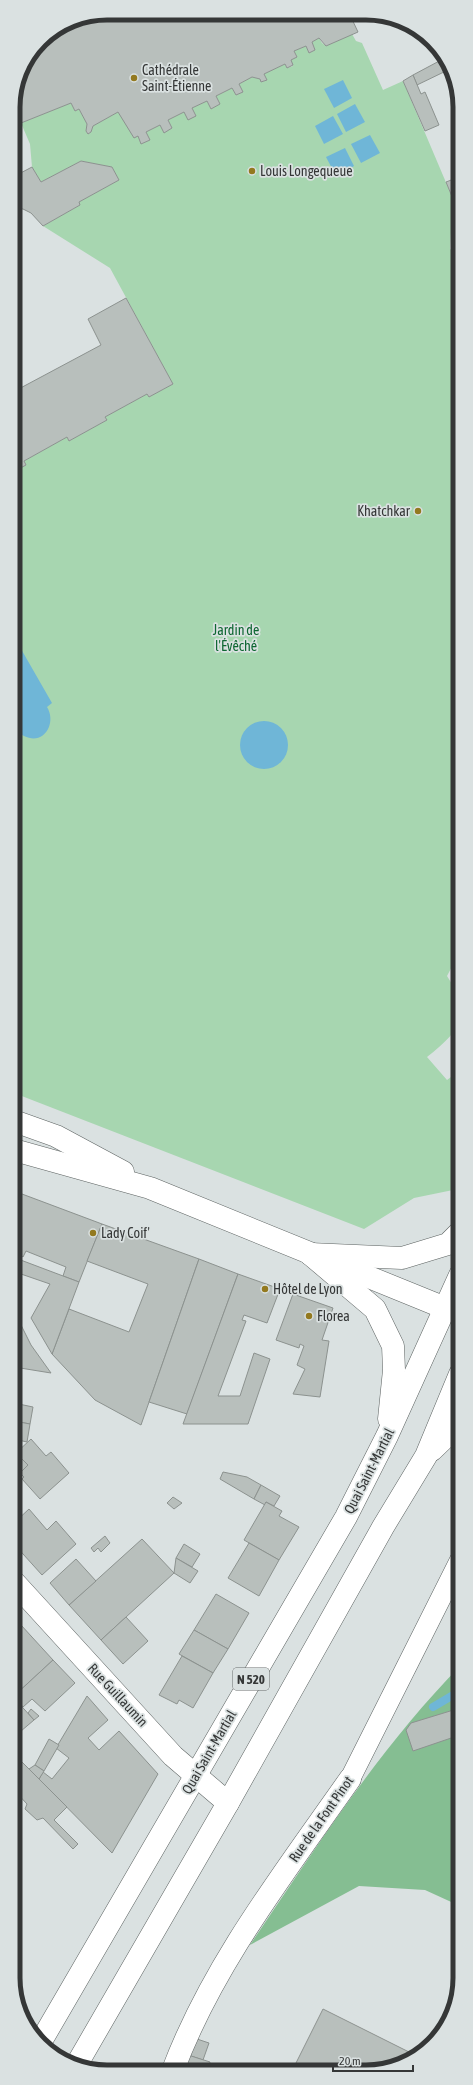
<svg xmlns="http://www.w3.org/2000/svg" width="473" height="2085" font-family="'Asap Condensed',sans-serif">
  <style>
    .green { fill: #a7d6b0 }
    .forest { fill: #85be92 }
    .water { fill: #6fb6d7 }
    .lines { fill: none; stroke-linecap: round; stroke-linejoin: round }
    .stream { stroke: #6fb6d7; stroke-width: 8 }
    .building { fill: #b8bfbc; stroke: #8c928f }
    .pedestrian-casing { stroke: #5d6362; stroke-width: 21 }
    .minor-casing { stroke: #5d6362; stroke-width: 23 }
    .secondary-casing { stroke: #5d6362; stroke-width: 23 }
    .primary-casing { stroke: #5d6362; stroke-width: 23 }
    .pedestrian { stroke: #fff; stroke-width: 20 }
    .minor { stroke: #fff; stroke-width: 22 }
    .secondary { stroke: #fff; stroke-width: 22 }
    .primary { stroke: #fff; stroke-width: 22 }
    .poi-dot { fill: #93791f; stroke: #dae1e1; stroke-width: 1.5 }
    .labels { text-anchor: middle; stroke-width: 3.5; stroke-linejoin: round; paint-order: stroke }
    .shield { fill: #dae1e1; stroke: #666a6a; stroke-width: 1 }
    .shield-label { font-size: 13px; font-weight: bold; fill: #353737 }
    .poi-label { font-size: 14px; fill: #353737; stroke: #dae1e1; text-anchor: start }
    .park-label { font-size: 14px; fill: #0e6732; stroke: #dae1e1 }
    .street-label { font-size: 14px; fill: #353737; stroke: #dae1e1 }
    .rim { fill: none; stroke: #353737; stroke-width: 5 }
  </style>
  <rect width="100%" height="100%" fill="#dae1e1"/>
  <path class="green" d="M 352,34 L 356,41 L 362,43 L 383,90 L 403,81 L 453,199 L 450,249 L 459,255 L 459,953 L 447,976 C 473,1015 459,1032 427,1057 L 447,1080 L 459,1071 L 460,1178 L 453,1190 L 414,1198 L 364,1229 L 14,1093 L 13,472 L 26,465 L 24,461 L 67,437 L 69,441 L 107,420 L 105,417 L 147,394 L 149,397 L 173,384 L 110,268 L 43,226 L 80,205 L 79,202 L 119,180 L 112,167 L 81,161 L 41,182 L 32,167 L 30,144 L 21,123 L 71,103 L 75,111 L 79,109 L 87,124 L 86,131 L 88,134 L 91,132 L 93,126 L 118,112 L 138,136 L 141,144 L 150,140 L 146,132 L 160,125 L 164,132 L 172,128 L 168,120 L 184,112 L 196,116 L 192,108 L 207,101 L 211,109 L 220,104 L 216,96 L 232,88 L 236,95 L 243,92 L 239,84 L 252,77 L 260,79 L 261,82 L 267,80 L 264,74 L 285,64 L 287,68 L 293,66 L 291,60 L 297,57 L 294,51 L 306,46 L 309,53 L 315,50 L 312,42 L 319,38 L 322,43 L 326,46 Z"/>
  <path class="forest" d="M 460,1666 L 460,1906 L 425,1890 L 359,1886 L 250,1945 C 315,1849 379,1749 460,1666 Z"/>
  <g class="water">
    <polygon points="343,80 352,98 334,108 324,89"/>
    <polygon points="355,104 365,122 346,132 337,114"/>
    <polygon points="333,116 343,134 324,144 315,126"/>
    <polygon points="370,135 380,153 361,163 351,144"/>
    <polygon points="345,148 354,166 336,176 326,157"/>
    <path d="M 13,635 L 52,703 L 47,707 C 57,723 44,746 24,736 C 19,734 17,729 13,726 Z"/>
    <circle cx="264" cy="745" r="24"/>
  </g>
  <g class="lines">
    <polyline class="stream" points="433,1707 460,1691"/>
  </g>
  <g class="building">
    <polygon points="107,13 350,15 358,32 326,46 319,38 312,42 315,50 309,53 306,46 294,51 297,57 291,60 293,65 287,68 285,64 264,74 267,80 261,82 260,79 252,77 239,84 243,92 236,95 232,88 216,96 220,104 211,109 207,101 192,108 196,116 188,120 184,112 168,120 172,128 164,133 160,125 146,132 150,140 141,144 138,136 134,138 118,112 93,126 91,132 88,134 86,131 87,124 79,109 75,111 71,103 21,123 13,106 13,101 20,71 37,45 43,42 42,39 71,20"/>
    <polygon points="443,59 448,70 417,85 413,75"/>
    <polygon points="413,75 421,94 425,92 439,125 425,131 403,81"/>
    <polygon points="81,161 112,167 119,180 79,202 80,205 43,226 31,213 23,209 13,208 13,177 32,167 41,182"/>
    <polygon points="459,177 459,195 453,199 446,182"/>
    <polygon points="126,298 173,384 149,397 147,394 105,417 107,420 69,441 67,437 24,461 26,465 13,472 13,392 101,345 88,319"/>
    <polygon points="14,1191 102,1224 79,1282 63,1276 66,1267 26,1251 23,1257 19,1254 21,1250 14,1247"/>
    <polygon points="102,1224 199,1259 141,1425 95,1400 52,1354 69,1309 129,1332 148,1284 87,1261"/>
    <polygon points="14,1247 21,1250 19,1257 14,1255"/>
    <polygon points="14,1255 19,1257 18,1259 79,1282 52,1354 31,1318 50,1284 21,1274 14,1277"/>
    <polygon points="199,1259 238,1274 187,1414 149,1402"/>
    <polygon points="238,1274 280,1289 267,1323 244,1315 242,1320 246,1321 218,1396 240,1396 254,1353 270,1359 248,1424 183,1424"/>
    <polygon points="293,1294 333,1308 322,1340 329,1341 320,1397 293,1394 305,1369 297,1365 304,1346 300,1344 299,1348 276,1340"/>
    <polygon points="14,1311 31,1345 51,1373 14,1367"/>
    <polygon points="14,1403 33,1407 30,1424 14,1421"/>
    <polygon points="14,1421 30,1424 27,1442 14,1439"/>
    <polygon points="31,1439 46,1456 51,1452 69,1473 40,1499 22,1479 24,1477 20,1473 28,1465 16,1453"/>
    <polygon points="16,1453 28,1465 14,1479 14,1455"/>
    <polygon points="223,1472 247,1477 261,1485 254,1499 220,1479"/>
    <polygon points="261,1485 280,1496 274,1506 266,1502 265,1505 254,1499"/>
    <polygon points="173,1497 182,1503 174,1509 167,1503"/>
    <polygon points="266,1502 282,1511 279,1516 299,1527 279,1560 244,1540"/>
    <polygon points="29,1509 47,1530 56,1521 76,1544 42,1575 14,1544 14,1523"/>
    <polygon points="105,1536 110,1543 101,1552 98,1548 94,1552 91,1548"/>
    <polygon points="142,1539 174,1573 101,1640 69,1605"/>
    <polygon points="249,1543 279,1560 259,1596 228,1578"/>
    <polygon points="184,1544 200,1554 192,1567 176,1558"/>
    <polygon points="176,1558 198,1571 190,1583 174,1573"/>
    <polygon points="76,1559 96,1581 69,1605 50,1583"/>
    <polygon points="216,1594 249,1613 228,1649 194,1630"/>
    <polygon points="14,1616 21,1625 14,1631"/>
    <polygon points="126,1617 148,1641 123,1664 101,1640"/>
    <polygon points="21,1625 53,1660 14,1696 14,1631"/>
    <polygon points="194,1630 228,1649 213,1673 179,1654"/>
    <polygon points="182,1656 213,1673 193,1708 179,1700 177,1704 159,1695"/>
    <polygon points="53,1660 75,1683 45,1711 32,1699 23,1707 14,1696"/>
    <polygon points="87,1696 108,1720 88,1738 99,1750 119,1731 158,1774 112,1853 39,1779 43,1772 52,1779 69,1758 56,1748"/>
    <polygon points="14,1698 34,1720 14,1737"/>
    <polygon points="460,1708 460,1735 413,1751 406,1730 411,1723"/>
    <polygon points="31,1709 39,1716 34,1720 28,1713"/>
    <polygon points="49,1739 59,1745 44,1771 35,1765"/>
    <polygon points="18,1758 67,1807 54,1820 78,1844 73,1849 43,1818 37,1820 25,1809 27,1804 14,1790 14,1762"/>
    <polygon points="35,1765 44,1771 39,1779 29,1769"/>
    <polygon points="323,2009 417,2056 413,2060 379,2071 292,2071"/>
    <polygon points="194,2038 209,2043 203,2060 188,2055"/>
    <polygon points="188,2055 210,2062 208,2071 183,2070"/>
  </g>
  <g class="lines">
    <defs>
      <polyline id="pedestrian" points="350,1779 460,1560"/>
      <g id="minor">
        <polyline points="14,1582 173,1756 228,1803"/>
        <path d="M 173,2070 C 213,1964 285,1872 350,1779"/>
      </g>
      <g id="secondary">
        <polyline points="14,1121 56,1136 123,1172"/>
        <polyline points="14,1150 150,1188 445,1308"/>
      </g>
      <g id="primary">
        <polyline points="310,1254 375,1309 393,1346 394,1370 389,1419"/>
        <polyline points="310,1254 402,1258 448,1244 460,1232"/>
        <polyline points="432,1450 460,1423"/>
        <polyline points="40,2043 346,1517 387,1436 460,1275"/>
        <polyline points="77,2064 228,1803 383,1527 426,1456 460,1374"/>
      </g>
    </defs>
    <use href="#pedestrian" class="pedestrian-casing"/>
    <use href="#minor" class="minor-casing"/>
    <use href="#secondary" class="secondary-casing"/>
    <use href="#primary" class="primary-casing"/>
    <use href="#pedestrian" class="pedestrian"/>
    <use href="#minor" class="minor"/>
    <use href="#secondary" class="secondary"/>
    <use href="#primary" class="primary"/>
  </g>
  <g class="poi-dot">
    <circle cx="134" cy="78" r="4"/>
    <circle cx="252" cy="171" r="4"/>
    <circle cx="418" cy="511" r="4"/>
    <circle cx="93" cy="1233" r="4"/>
    <circle cx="265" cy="1289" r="4"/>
    <circle cx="309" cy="1316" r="4"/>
  </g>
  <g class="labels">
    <rect class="shield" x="233" y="1668" width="36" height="22" rx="3"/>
    <g class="shield-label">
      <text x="251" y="1684">N 520</text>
    </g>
    <g class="poi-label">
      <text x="142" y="75">Cathédrale<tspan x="142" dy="16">Saint-Étienne</tspan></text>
      <text x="260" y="176">Louis Longequeue</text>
      <text x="410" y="516" text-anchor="end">Khatchkar</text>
      <text x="101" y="1238">Lady Coif'</text>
      <text x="273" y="1294">Hôtel de Lyon</text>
      <text x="317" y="1321">Florea</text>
    </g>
    <g class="park-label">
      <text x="236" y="635">Jardin de<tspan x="236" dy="16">l'Évêché</tspan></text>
    </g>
    <g class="street-label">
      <text transform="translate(369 1471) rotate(-63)" y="5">Quai Saint-Martial</text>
      <text transform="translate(118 1695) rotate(47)" y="5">Rue Guillaumin</text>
      <text transform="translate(209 1752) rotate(-60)" y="5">Quai Saint-Martial</text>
      <text transform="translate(321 1819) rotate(-55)" y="5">Rue de la Font Pinot</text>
    </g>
  </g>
  <path d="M0 0H473V2085H0ZM107 20H366A87 87 0 0 1 453 107V1978A87 87 0 0 1 366 2065H107A87 87 0 0 1 20 1978V107A87 87 0 0 1 107 20Z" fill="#dae1e1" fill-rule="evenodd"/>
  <path class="rim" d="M107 20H366A87 87 0 0 1 453 107V1978A87 87 0 0 1 366 2065H107A87 87 0 0 1 20 1978V107A87 87 0 0 1 107 20Z"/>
  <path d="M333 2065v6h80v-6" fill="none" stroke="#353737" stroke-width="2"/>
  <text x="339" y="2065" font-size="12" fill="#353737" stroke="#dae1e1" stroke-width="3" paint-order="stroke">20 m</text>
</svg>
